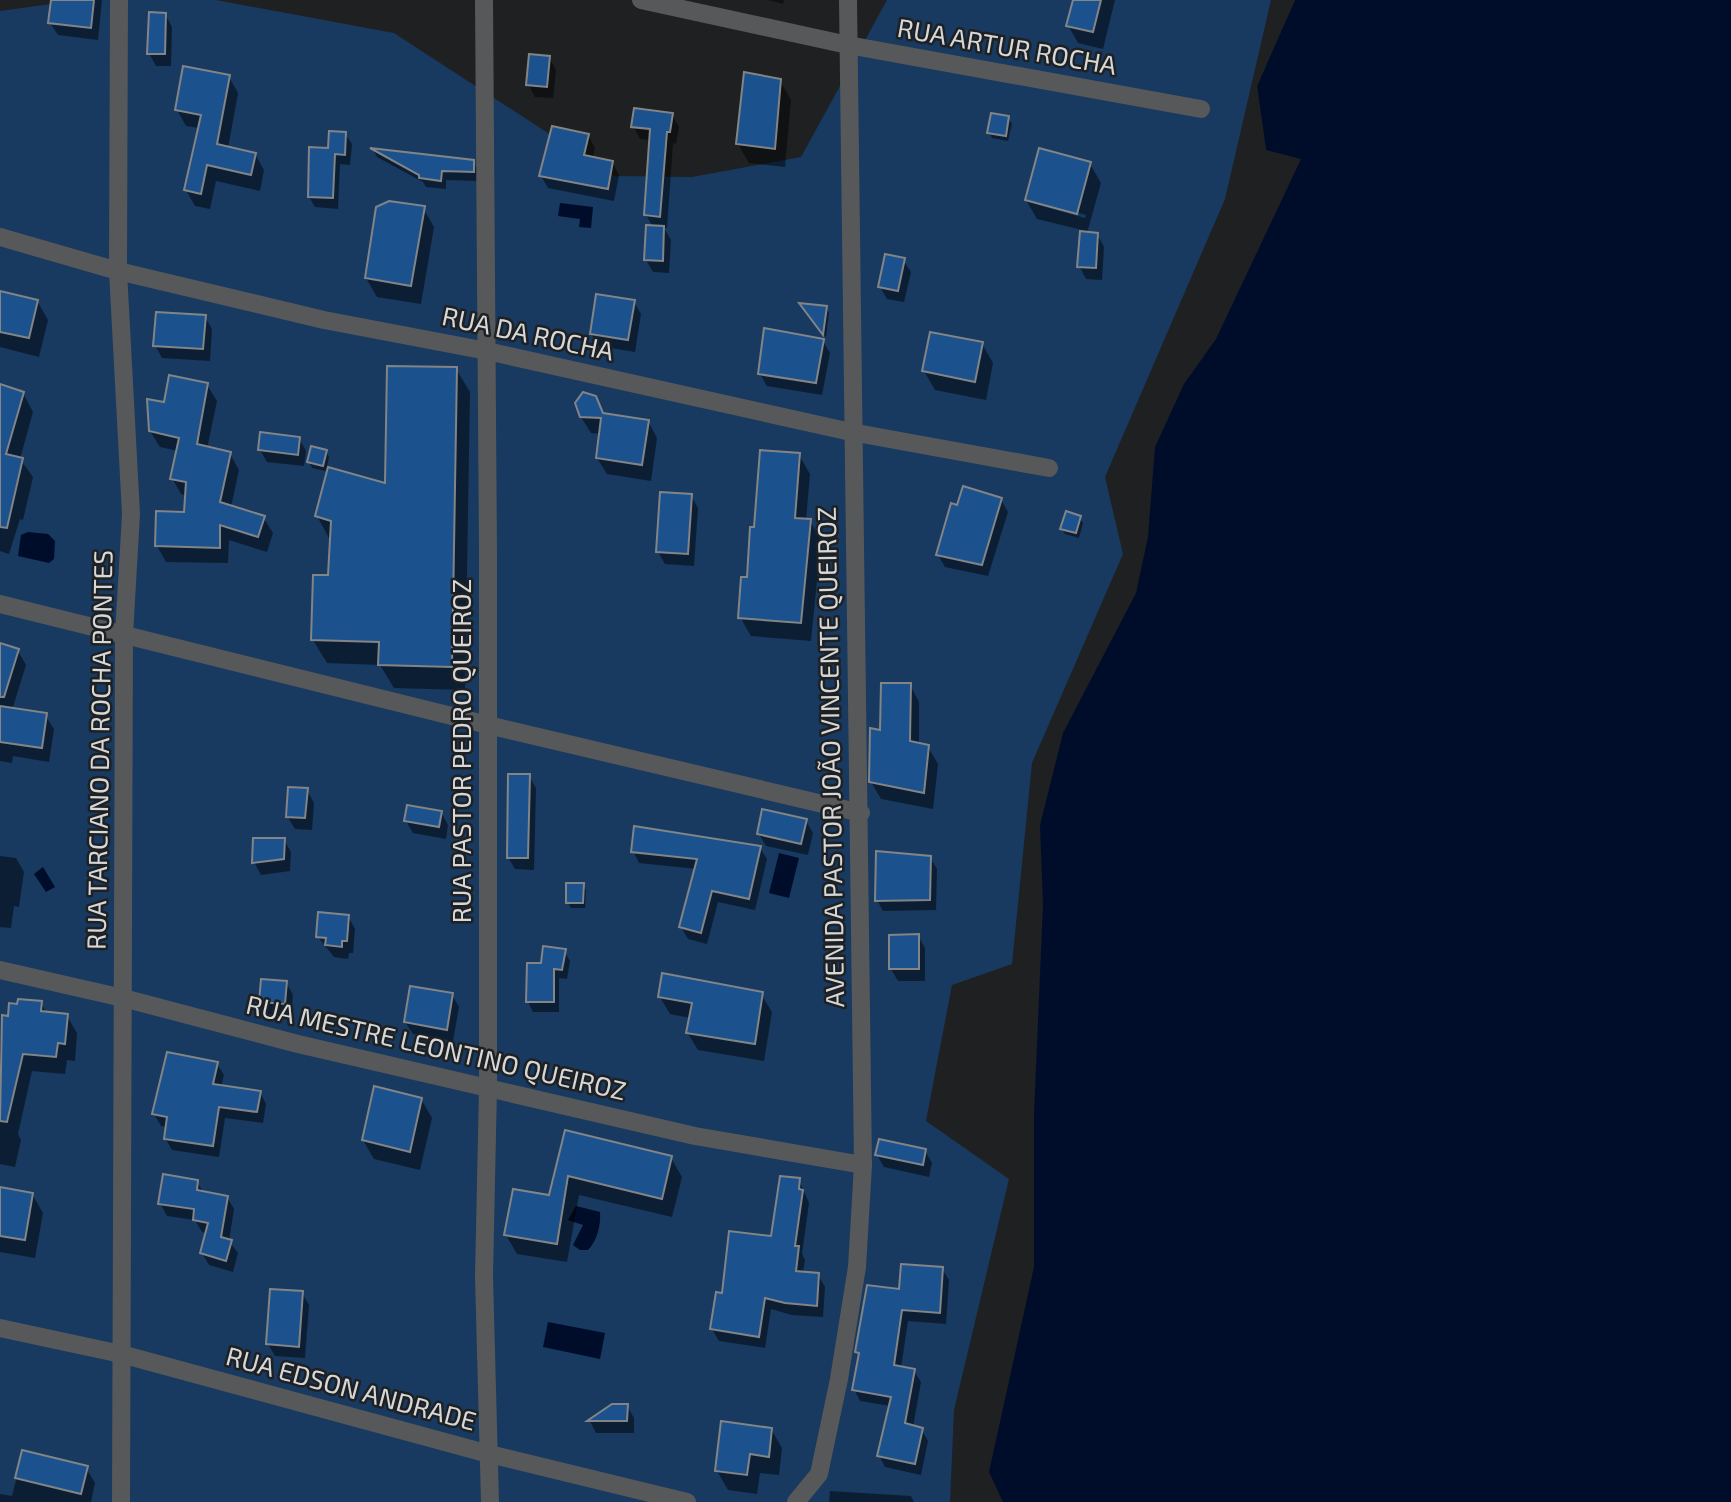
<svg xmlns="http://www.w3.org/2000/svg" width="1731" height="1502" font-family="'Exo 2',sans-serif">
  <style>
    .green { fill: #183960 }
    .water { fill: #000d2a }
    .pier { fill: #1f2022 }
    .shadow { fill: #0007; fill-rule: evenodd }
    .building { fill: #1b518d; stroke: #828486; stroke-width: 2 }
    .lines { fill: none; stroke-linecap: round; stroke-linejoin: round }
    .street { stroke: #575859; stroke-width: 18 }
    .labels { text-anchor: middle; stroke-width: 5; stroke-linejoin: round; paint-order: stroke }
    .street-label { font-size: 26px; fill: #d6d7d8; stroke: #1f2022 }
  </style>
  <rect width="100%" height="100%" fill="#1f2022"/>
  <polygon class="green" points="80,0 216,0 394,33 614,176 692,177 801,157 887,0 1271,0 1225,199 1105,477 1123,554 1032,763 1012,964 952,985 926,1121 1009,1179 954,1410 950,1502 0,1502 0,11"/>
  <g class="water">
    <polygon points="1295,0 1731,0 1731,1502 1003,1502 989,1472 1034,1267 1034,1113 1043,905 1040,825 1063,733 1136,593 1148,537 1155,447 1184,384 1216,339 1301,159 1266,150 1257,86"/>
    <polygon points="560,203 593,207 591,228 579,227 580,219 558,216"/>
    <polygon points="28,532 48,534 55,541 54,559 49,563 18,556 21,535"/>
    <polygon points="779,853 799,858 789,898 769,893"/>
    <polygon points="43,867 55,887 46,892 34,874"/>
    <path d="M 576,1206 L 600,1212 C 601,1225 597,1241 588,1250 L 580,1250 L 573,1245 L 583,1225 L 568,1220 Z"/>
    <polygon points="548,1322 605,1333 600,1359 543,1347"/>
  </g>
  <polygon class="pier" points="1291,0 1295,0 1257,86 1266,150 1262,144 1254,85"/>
  <g class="shadow">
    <polygon points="53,0 102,0 98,40 58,35 50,23"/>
    <polygon points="768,0 784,0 783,4"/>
    <polygon points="1074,0 1115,0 1103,49 1078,43 1068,25"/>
    <polygon points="165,14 172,27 171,66 156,66 149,53"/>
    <polygon points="549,57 556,70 553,98 535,97 528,84"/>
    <polygon points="229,77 238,93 228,148 255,154 264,170 260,191 216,181 210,209 195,206 186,190 199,128 186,126 177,110"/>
    <polygon points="780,81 791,100 785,167 749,163 738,144"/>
    <polygon points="672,115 679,127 676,144 673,143 667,228 664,228 671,240 669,273 653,272 646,260 653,227 646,215 651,140 640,139 633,126"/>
    <polygon points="1008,118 1012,124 1008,141 992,138 989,132"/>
    <polygon points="345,134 352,144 350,165 340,164 338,209 315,207 309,197 330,149"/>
    <polygon points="588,135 595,148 592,159 612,162 619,175 614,201 548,188 541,176"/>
    <polygon points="373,150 473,162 478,171 478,181 446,180 446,189 426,187 423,182 377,157"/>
    <path d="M 1090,164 L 1101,183 L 1087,233 L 1097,234 L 1104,247 L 1102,280 L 1086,279 L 1079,266 L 1082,230 L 1037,219 L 1026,200 ZM 1039,202 L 1086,215 L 1085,218 L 1039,205 Z"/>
    <polygon points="423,208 434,227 421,304 377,297 366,278"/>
    <polygon points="903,260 911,272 904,302 887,299 880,287"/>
    <polygon points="0,292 37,301 48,320 39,357 0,347"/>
    <polygon points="634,302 641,314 635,352 599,346 591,334"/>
    <polygon points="826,308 829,313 826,337 805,309"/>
    <polygon points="205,317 212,329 210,361 162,358 155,345"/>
    <polygon points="823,341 830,353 822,395 767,386 760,374"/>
    <polygon points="982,344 993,363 986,400 935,390 924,371"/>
    <polygon points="456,369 470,392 465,690 394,688 380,665 327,663 313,640 330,577 330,540 317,516 387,485"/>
    <polygon points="207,385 217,401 207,449 230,454 239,470 231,507 263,517 273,533 267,552 229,540 228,563 166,562 157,546 186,513 187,496 181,494 172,478 178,451 160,447 150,431 165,404"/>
    <polygon points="0,386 23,393 33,412 20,459 33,477 23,520 20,519 9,554 0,551"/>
    <polygon points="595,397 605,415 648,421 657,438 651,481 607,474 597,458 601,434 591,433 581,417"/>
    <polygon points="299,438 306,451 304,466 267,462 260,450"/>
    <polygon points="326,451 329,457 326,471 312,468 309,462"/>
    <polygon points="799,455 810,474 806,520 810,521 821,540 811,641 751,636 740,617 756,529"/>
    <polygon points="691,496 698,508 694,566 665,564 658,552"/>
    <polygon points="1001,500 1008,512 988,576 945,567 938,555 958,507"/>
    <polygon points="1080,518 1083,523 1079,538 1065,534 1062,529"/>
    <polygon points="0,645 18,651 26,665 12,710 45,715 54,729 49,762 13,756 12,763 0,761"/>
    <polygon points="910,685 919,702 919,745 928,747 938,764 933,809 881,799 871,782 882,732"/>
    <polygon points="529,776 536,788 534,870 515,869 508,857"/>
    <polygon points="307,790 314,803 312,830 295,829 287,816"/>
    <polygon points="441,812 448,825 446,839 413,833 406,821"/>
    <polygon points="806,821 813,833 808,855 766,846 759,834"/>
    <polygon points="284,840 291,852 290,871 261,875 254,862"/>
    <polygon points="760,848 767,859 755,910 718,902 707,944 688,939 681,927 697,869 639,863 633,851"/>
    <polygon points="0,856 16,858 24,872 19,907 14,906 11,928 0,927"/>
    <polygon points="930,857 937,869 936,910 883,911 877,900"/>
    <polygon points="583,885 586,890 585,908 571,908 568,903"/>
    <polygon points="348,916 355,929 353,953 349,953 348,959 334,957 318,937"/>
    <polygon points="918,936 925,948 925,981 898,981 891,969"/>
    <polygon points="564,951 570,961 567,979 559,978 559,1012 533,1012 528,1002 542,964"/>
    <polygon points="286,982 293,995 291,1015 268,1014 261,1001"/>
    <polygon points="761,994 772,1012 764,1061 698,1050 687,1032 690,1018 670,1014 660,997"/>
    <polygon points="452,995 459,1007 453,1041 413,1034 405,1022"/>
    <polygon points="41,1003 47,1014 67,1016 77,1033 75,1061 67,1060 65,1074 32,1071 18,1134 21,1140 15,1167 0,1164 0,1049 3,1017 9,1018 19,1006"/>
    <polygon points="217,1064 224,1075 221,1087 260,1092 266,1104 263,1123 225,1118 219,1157 172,1150 165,1138 167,1127 161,1126 154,1114"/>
    <polygon points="421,1099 432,1118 420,1170 374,1159 363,1140"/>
    <polygon points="566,1132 671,1158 682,1177 672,1217 579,1195 567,1262 517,1254 506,1235 551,1197"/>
    <polygon points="925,1151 932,1163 929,1177 884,1167 877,1155"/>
    <polygon points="799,1180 809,1203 802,1254 805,1260 803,1273 818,1275 825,1287 823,1317 792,1315 771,1309 765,1348 719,1341 712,1329 723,1295 772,1238"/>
    <polygon points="197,1182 204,1193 227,1197 234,1209 229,1241 238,1253 233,1272 209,1265 202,1253 207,1233 202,1232 195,1220 167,1216 160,1203"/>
    <polygon points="0,1189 32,1194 43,1213 35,1258 0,1252"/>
    <polygon points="942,1269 949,1280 946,1324 908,1321 901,1368 914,1371 921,1382 913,1427 921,1429 928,1441 921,1475 885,1467 879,1455 891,1406 860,1401 854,1389 860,1357 857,1352 900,1291"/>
    <polygon points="302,1293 309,1305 305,1358 275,1356 268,1344"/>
    <polygon points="613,1405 627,1406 634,1418 634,1433 596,1433 590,1421"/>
    <polygon points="771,1429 782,1448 779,1475 760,1473 757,1494 728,1490 717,1471"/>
    <polygon points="23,1452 86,1468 95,1483 91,1502 0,1502 0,1494 12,1496"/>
    <polygon points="830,1491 911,1496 914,1502 829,1502"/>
  </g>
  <g class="building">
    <polygon points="51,0 94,0 91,28 48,23"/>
    <polygon points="1073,0 1101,0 1093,32 1066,26"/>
    <polygon points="149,12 166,13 165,54 147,54"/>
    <polygon points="529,54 550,56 547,87 526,85"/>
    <polygon points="183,66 230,75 217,144 256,153 251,175 207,165 201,194 184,190 201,115 175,110"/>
    <polygon points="744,72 781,79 775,149 736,144"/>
    <polygon points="634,108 673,113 670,132 667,132 660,217 644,215 650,129 631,127"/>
    <polygon points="991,113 1009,116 1006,136 987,133"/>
    <polygon points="552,126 589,134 584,155 613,161 608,189 539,176"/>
    <polygon points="329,131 346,132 345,155 335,154 333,198 308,197 309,147 328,148"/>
    <polygon points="370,148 474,160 474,172 442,171 441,181 419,178 419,175"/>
    <polygon points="1039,148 1091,162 1077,214 1025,200"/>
    <polygon points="389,201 425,206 411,286 365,278 376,207"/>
    <polygon points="646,225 664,226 663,261 644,260"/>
    <polygon points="1080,231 1098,233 1096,268 1077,267"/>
    <polygon points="885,254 905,258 898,291 878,287"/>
    <polygon points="0,291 38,300 29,338 0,332"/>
    <polygon points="596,294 635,300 628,340 590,334"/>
    <polygon points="799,303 827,306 823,335"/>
    <polygon points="156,312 206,315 203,349 153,346"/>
    <polygon points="764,328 824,339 816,383 758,374"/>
    <polygon points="930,332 983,342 975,382 922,371"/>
    <polygon points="387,366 457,367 452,667 378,665 379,642 311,640 313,575 328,575 331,521 315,516 328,467 385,483"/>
    <polygon points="169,375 208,383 197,444 231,452 220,502 265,516 258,537 220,525 220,548 155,546 156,511 184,512 186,482 170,479 179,438 149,431 147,399 164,402"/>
    <polygon points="0,384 24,392 6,454 23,458 7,528 0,527"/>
    <polygon points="583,392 596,396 603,413 649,420 642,465 596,458 601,418 580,417 575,403"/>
    <polygon points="260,432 300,437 298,455 258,450"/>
    <polygon points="311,446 327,450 323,466 307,462"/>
    <polygon points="760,450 800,453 795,518 811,519 801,623 738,618 741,577 747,577 750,527 754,527"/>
    <polygon points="963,486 1002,498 982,565 936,555 951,503 957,505"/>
    <polygon points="660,492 692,494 688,554 656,552"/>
    <polygon points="1066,511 1081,516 1076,533 1060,529"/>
    <polygon points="0,643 19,649 4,697 0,697"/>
    <polygon points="881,683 911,683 910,741 929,745 924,793 869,782 870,728 880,730"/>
    <polygon points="0,706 47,713 42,748 0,742"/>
    <polygon points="508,774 530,774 528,858 507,858"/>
    <polygon points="288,787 308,788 305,818 286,817"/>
    <polygon points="407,805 442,811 439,827 404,821"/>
    <polygon points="762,809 807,819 801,844 757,834"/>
    <polygon points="634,826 761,846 749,899 712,891 701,933 679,927 697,859 631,852"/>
    <polygon points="253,838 285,838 284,859 252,863"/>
    <polygon points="876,851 931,856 930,900 875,901"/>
    <polygon points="566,883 584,883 583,903 566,903"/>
    <polygon points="318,912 349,915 347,941 342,941 342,947 325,945 326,938 316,937"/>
    <polygon points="919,934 919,969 889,969 889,935"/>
    <polygon points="543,946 566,949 562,970 554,969 554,1002 526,1002 527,963 541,963"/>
    <polygon points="662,973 763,992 755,1044 686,1033 692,1003 658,997"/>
    <polygon points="261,979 287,981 285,1004 259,1002"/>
    <polygon points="410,986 453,993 447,1030 404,1022"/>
    <polygon points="18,999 42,1001 41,1011 68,1014 65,1044 58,1043 56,1057 23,1054 7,1122 0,1121 2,1015 8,1016 9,1003 17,1004"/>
    <polygon points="167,1052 218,1062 213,1084 261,1091 257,1112 219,1107 213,1146 164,1139 167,1117 152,1114"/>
    <polygon points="374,1086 422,1098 410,1152 362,1140"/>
    <polygon points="565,1130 672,1156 662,1199 568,1176 557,1244 504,1235 513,1189 549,1195"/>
    <polygon points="879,1139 926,1149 923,1165 875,1155"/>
    <polygon points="163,1174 198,1180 197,1190 228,1196 221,1237 232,1240 226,1261 200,1253 208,1223 193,1220 194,1209 158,1204"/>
    <polygon points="780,1176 800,1178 799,1189 803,1190 795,1246 799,1246 796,1271 819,1273 817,1306 785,1303 765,1298 759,1337 710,1329 716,1292 722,1293 729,1231 771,1236"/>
    <polygon points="0,1187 33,1193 25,1240 0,1236"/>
    <polygon points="901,1264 943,1267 940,1313 902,1310 894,1365 915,1369 905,1423 923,1428 915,1464 877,1456 891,1397 852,1390 859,1353 855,1352 867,1285 899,1289"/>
    <polygon points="270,1289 303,1291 299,1347 266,1344"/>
    <polygon points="612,1404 628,1404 627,1421 587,1421"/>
    <polygon points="721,1421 772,1428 769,1457 750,1454 747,1475 715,1471"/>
    <polygon points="22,1450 88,1466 81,1494 15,1478"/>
  </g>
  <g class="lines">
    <g class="street">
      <polyline points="119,0 118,271 131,514 124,635 121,1502"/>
      <polyline points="484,0 488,552 488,1088 484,1276 490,1502"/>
      <polyline points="641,0 848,45 1201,109"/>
      <polyline points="0,237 118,271 324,320 487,351 851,432 1049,468"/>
      <polyline points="0,604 488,725 861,813"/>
      <polyline points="0,970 123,998 298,1044 695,1136 863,1165"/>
      <polyline points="0,1328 121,1354 489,1454 687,1502"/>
      <polyline points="796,1502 819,1474 839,1379 857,1267 863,1165 848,0"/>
    </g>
  </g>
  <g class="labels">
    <g class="street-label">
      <text transform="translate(1007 47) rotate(10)" y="9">RUA ARTUR ROCHA</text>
      <text transform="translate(528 334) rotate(12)" y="9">RUA DA ROCHA</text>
      <text transform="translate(100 750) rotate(-89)" y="9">RUA TARCIANO DA ROCHA PONTES</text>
      <text transform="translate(462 751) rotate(-90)" y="9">RUA PASTOR PEDRO QUEIROZ</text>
      <text transform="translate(831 757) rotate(-91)" y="9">AVENIDA PASTOR JOÃO VINCENTE QUEIROZ</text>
      <text transform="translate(436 1048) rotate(13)" y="9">RUA MESTRE LEONTINO QUEIROZ</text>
      <text transform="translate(351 1389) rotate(15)" y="9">RUA EDSON ANDRADE</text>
    </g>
  </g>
</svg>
